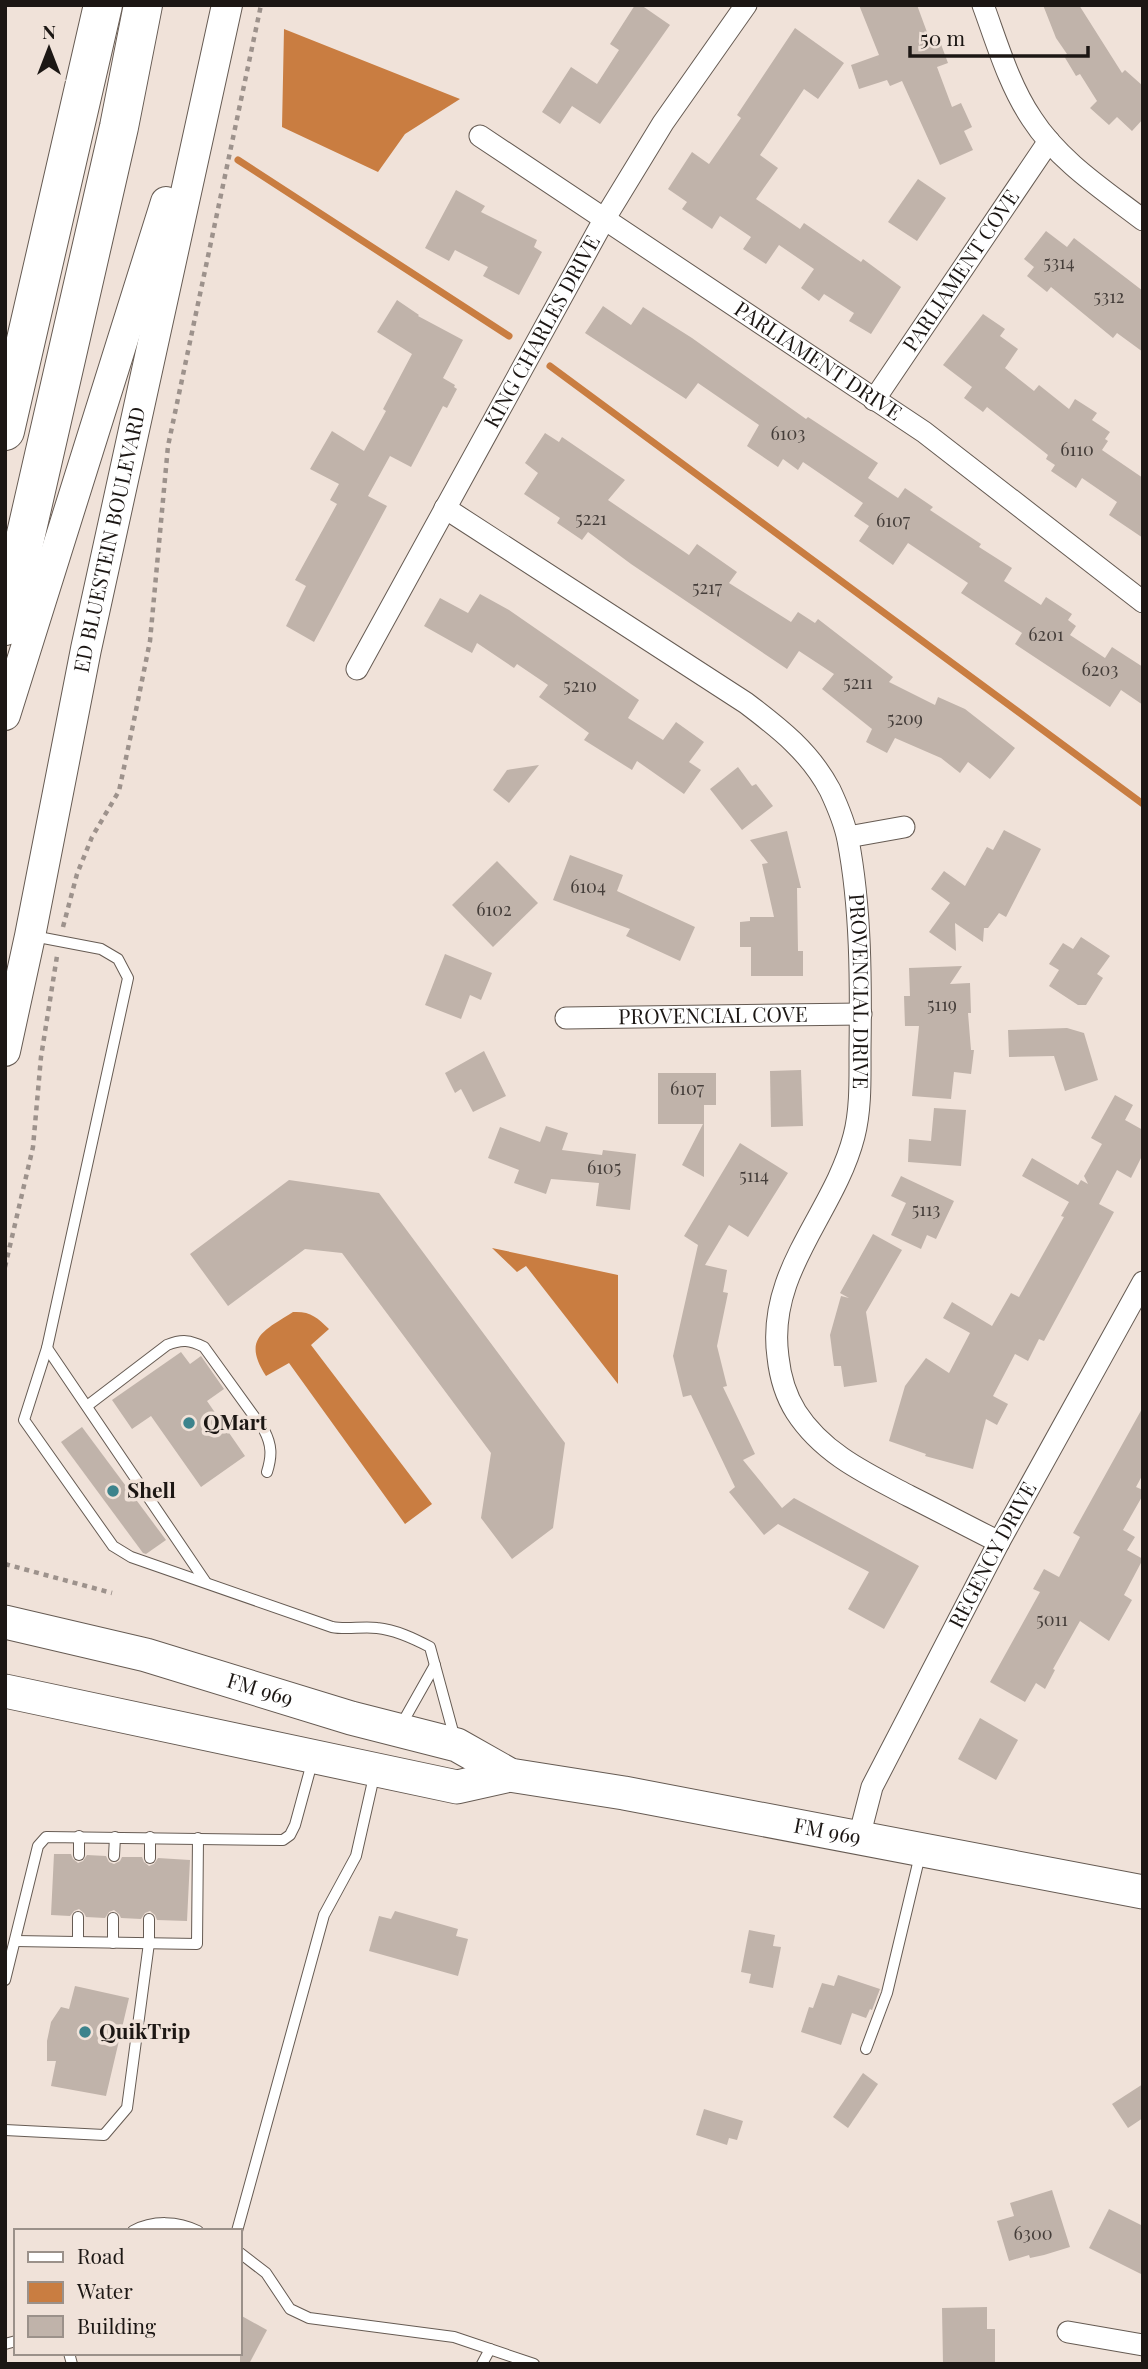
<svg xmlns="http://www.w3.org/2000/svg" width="1148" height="2369" font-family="'Playfair Display',serif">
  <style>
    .water { fill: #c97d41 }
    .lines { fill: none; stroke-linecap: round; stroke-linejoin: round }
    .stream { stroke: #c97d41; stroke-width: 7 }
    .building { fill: #c0b3aa }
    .lane-casing { stroke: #665b53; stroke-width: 12 }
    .street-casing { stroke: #665b53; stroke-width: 23 }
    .secondary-casing { stroke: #665b53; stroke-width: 32 }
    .primary-casing { stroke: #665b53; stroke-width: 35 }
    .highway-casing { stroke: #665b53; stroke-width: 40 }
    .path { stroke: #9d928c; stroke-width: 4.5; stroke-dasharray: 5 5; stroke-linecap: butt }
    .lane { stroke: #fff; stroke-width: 10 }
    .street { stroke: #fff; stroke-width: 21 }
    .secondary { stroke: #fff; stroke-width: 30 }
    .primary { stroke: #fff; stroke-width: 33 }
    .highway { stroke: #fff; stroke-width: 38 }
    .poi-dot { fill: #3c838c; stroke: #f0e2d9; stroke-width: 2.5 }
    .labels { text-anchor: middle; stroke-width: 7; stroke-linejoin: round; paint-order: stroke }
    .number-label { font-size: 18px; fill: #453e3a }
    .street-label { font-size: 21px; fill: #1c1714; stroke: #f0e2d9 }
    .poi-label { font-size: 21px; font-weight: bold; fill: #1c1714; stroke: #f0e2d9; text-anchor: start }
  </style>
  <rect width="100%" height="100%" fill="#f0e2d9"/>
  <g class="water">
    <polygon points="284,29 460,99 405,134 378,172 282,127"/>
    <polygon points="492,1248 618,1275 618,1384 526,1266 517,1272"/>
    <path d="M 293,1312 C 310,1311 317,1317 329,1329 L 311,1345 L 432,1504 L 405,1524 L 289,1363 L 266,1376 C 242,1339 263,1331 293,1312 Z"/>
  </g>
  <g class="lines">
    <g class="stream">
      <polyline points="238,160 509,336"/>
      <polyline points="550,366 1143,804"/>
    </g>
  </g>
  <g class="building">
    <polygon points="635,5 641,5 670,25 600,124 572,106 560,124 542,112 571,67 597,84 619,50 610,44"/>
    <polygon points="859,5 917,5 931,43 939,39 948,63 937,67 952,107 961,103 972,127 964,131 973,150 940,165 902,81 890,86 887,80 859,89 851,65 879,55"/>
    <polygon points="1043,5 1079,5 1122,73 1125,70 1143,86 1143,119 1132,131 1117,117 1109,125 1090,108 1097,101 1080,74 1076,76 1064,56 1067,54 1056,38"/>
    <polygon points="795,28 844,63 818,99 804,89 760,155 778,168 756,199 800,229 804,223 861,262 863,259 901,287 871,334 849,321 854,313 824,294 819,301 801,288 814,269 779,245 766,264 743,249 751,237 720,216 712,229 682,209 687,202 668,189 692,152 709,164 741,118 737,115"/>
    <polygon points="918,179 946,198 917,241 888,222"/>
    <polygon points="456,190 485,206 481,212 537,240 534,247 542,252 519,295 483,276 488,267 455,250 449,261 425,248"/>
    <polygon points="1046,231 1067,247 1074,238 1143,291 1143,352 1117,333 1113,338 1051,287 1047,292 1027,276 1034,267 1024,259"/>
    <polygon points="397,300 419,315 418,316 463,340 443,378 455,385 454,387 457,389 447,408 443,406 411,467 390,456 368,496 387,506 314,642 286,626 306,586 295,580 337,504 330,500 339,484 310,469 332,431 364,451 386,411 383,409 412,354 377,332"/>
    <polygon points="603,306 631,325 643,307 692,338 806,419 808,417 878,463 868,478 898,498 905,488 933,507 930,510 981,544 979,547 1012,568 1004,581 1041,605 1046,597 1072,614 1068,620 1076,626 1070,635 1105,658 1112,647 1143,667 1143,705 1121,690 1110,707 1015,644 1022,633 961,593 968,583 908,543 893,565 859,541 869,526 854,516 863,503 803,462 798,470 783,459 778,467 747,446 759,425 698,383 686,399 585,333"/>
    <polygon points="983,314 1005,329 1000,336 1018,349 1005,368 1034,391 1039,385 1069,409 1075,399 1097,413 1092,420 1110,432 1105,439 1108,441 1102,450 1143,478 1143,538 1109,515 1117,502 1082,478 1076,488 1051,471 1055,465 1046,459 1048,455 987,407 983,412 964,398 972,387 943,365"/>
    <polygon points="545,433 559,442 562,437 625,480 608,500 689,555 697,544 737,572 729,583 791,622 798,612 815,623 818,619 893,677 889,682 935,705 938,697 965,709 1015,748 990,779 968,762 960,773 941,758 895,738 887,753 866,742 872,729 822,689 834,674 799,651 787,669 631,564 588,532 582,540 557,523 560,518 524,494 538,473 525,463"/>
    <polygon points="480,594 509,610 639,700 628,718 663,740 676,722 704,742 689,762 701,770 684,794 637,761 632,770 584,740 589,733 539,697 548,685 517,664 514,668 477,643 472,653 424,626 440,598 468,613"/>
    <polygon points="539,765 509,803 493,790 507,770"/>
    <polygon points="738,767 752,786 756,784 773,806 742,830 710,789"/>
    <polygon points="1004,830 1041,849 1006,917 999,913 988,928 984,928 983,942 955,923 956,951 929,932 950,903 931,889 944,871 965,886 987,847 993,850"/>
    <polygon points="787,831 801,888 797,888 798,951 803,951 803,976 751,976 751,947 740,947 740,922 750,921 750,917 774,917 762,864 768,863 750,840"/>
    <polygon points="570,855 623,875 617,891 695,927 680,961 626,936 630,929 553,900"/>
    <polygon points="497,861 538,903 493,947 452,905"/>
    <polygon points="1081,937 1110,956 1097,974 1103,978 1086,1005 1078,1005 1049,986 1059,970 1049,964 1063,943 1073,949"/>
    <polygon points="445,954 492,973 481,1000 470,995 461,1019 425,1005"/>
    <polygon points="962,966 950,984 970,983 971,1013 968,1013 971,1050 974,1050 971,1074 954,1072 951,1099 912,1096 919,1026 905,1026 904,996 910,996 909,968"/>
    <polygon points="1067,1028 1084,1033 1098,1080 1065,1091 1054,1056 1009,1057 1008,1030"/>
    <polygon points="484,1051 506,1096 473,1112 461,1089 455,1093 445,1073"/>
    <polygon points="801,1070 803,1126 771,1127 770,1071"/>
    <polygon points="658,1073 716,1073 716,1105 704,1105 704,1177 682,1165 703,1124 658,1124"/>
    <polygon points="1115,1095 1133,1105 1125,1120 1143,1130 1143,1154 1131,1178 1117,1170 1099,1204 1114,1212 1044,1341 1039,1339 1028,1361 1015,1354 993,1396 1008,1404 997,1425 986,1419 973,1469 925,1456 926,1454 889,1441 905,1386 926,1358 949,1373 970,1333 943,1318 952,1302 992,1326 1011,1293 1019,1297 1064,1217 1061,1216 1069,1202 1022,1176 1032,1158 1078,1185 1081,1180 1088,1184 1084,1176 1102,1144 1091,1138"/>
    <polygon points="934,1108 966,1110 961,1166 908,1162 909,1139 931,1141"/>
    <polygon points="546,1126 568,1133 562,1150 602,1155 603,1150 636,1154 630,1210 596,1206 599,1183 551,1179 546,1194 514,1183 519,1170 488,1158 500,1127 540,1142"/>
    <polygon points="740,1143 788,1173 748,1237 729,1225 705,1265 727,1270 723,1292 728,1293 717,1346 727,1386 723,1387 755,1454 743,1460 782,1508 794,1498 919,1566 884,1629 848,1609 869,1572 778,1524 764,1535 729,1492 735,1487 691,1395 683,1397 673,1356 698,1245 684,1236"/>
    <polygon points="901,1176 954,1201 936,1239 927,1235 921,1249 891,1235 906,1203 891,1196"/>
    <polygon points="289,1180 379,1193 565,1443 553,1528 512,1559 481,1518 491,1453 342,1253 305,1249 228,1306 190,1254"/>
    <polygon points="873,1234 902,1250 866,1312 877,1382 844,1387 841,1366 834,1366 830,1335 841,1296 849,1298 840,1293"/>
    <polygon points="181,1352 190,1364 201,1356 224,1389 207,1401 245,1456 201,1487 151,1416 132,1429 112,1400"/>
    <polygon points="1143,1407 1143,1474 1136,1487 1143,1490 1143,1495 1123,1530 1135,1537 1127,1550 1143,1559 1124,1595 1132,1600 1109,1641 1080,1621 1053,1669 1055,1670 1045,1689 1036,1683 1025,1702 990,1682 1040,1592 1033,1589 1044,1569 1059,1577 1080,1537 1073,1533"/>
    <polygon points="82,1427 166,1540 146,1554 143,1553 61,1442"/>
    <polygon points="980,1718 1018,1740 996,1780 958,1759"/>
    <polygon points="54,1854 71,1854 73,1859 78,1863 83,1861 87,1855 106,1856 109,1862 114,1864 120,1861 122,1857 142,1857 144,1862 149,1866 154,1864 158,1858 190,1860 187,1921 157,1920 155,1915 150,1911 145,1913 141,1919 121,1918 119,1914 114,1910 109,1912 105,1918 86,1917 84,1913 79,1909 74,1911 70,1916 51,1915"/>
    <polygon points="395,1911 458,1929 456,1936 468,1939 458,1976 369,1951 379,1916 391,1919"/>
    <polygon points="749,1930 775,1935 773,1946 781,1947 773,1988 749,1983 751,1974 741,1972"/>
    <polygon points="838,1975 880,1989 872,2010 870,2009 866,2018 852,2013 841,2045 801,2032 809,2007 813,2008 822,1983 834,1986"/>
    <polygon points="75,1986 129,1998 106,2096 51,2086 56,2061 47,2061 47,2041 51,2022 61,2007 69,2009"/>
    <polygon points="863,2073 878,2084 848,2128 833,2117"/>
    <polygon points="1143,2084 1143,2118 1128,2128 1112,2104"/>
    <polygon points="704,2109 743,2121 737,2140 729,2138 727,2145 696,2135"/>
    <polygon points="1052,2190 1070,2247 1044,2255 1030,2258 1029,2255 1009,2261 997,2221 1014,2216 1010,2203"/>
    <polygon points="1109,2209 1143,2226 1143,2275 1089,2248"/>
    <polygon points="987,2307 987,2329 995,2329 995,2364 943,2364 942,2308"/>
    <polygon points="240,2315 267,2330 249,2364 240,2364"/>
  </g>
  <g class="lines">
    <defs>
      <g id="lane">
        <path d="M 33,936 L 101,949 L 118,959 L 128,978 L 47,1348 L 24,1420 L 113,1546 L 131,1557 L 332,1627 C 347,1630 362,1626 377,1628 C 396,1630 413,1638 430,1647 L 455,1739"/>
        <polyline points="47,1348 205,1581"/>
        <path d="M 87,1406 L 167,1345 C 182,1339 190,1340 204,1347 L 264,1430 C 272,1445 272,1456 267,1472"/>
        <polyline points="400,1727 435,1665"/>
        <polyline points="150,1837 150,1858"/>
        <polyline points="79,1855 79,1836"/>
        <polyline points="114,1856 115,1837"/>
        <polyline points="15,1941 197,1944 198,1838"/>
        <polyline points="78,1942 78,1917"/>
        <polyline points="113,1943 113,1918"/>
        <polyline points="5,1980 38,1846 46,1837 283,1840 290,1835 295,1825 313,1759"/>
        <polyline points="866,2049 887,1993 920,1855"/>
        <polyline points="5,2130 104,2135 127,2108 149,1943 149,1919"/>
        <path d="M 133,2231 C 153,2220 178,2221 198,2231"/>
        <polyline points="237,2231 324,1915 356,1856 375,1772"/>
        <polyline points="240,2253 266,2273 290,2309 309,2318 454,2337 534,2364"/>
        <polyline points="5,2344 16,2341"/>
        <polyline points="69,2353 72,2364"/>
        <polyline points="482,2364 490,2349"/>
      </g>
      <g id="street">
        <path d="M 983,5 C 997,43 1009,85 1032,119 C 1059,161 1104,190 1143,220"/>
        <path id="s1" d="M 480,136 L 924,432 L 1143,602"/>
        <path id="s2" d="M 874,400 L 1049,141"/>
        <path id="s3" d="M 445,508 L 746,703 C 779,728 810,752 830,790 C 837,805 845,824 848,840 C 861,908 861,982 860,1051 C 860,1079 861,1109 854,1136 C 834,1214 766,1271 778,1357 C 780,1376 786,1396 796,1412 C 823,1454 867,1474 909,1496 C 939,1511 969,1527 999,1542"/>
        <path id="s4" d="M 357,669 L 605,218 L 663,123 L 746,5"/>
        <polyline points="848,837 904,827"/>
        <path id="s5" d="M 566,1018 L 861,1014"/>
        <path id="s6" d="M 859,1837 L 872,1787 L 999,1542 L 1143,1282"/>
        <polyline points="1068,2332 1143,2345"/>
      </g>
      <g id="secondary">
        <polyline points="5,715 166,202"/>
        <path id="s7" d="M 5,1051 L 30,936 L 86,649 L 227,5"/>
      </g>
      <g id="primary">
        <path id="s8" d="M 5,1622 L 146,1655 L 351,1718 L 457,1745 L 510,1775 L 624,1793 L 1143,1892"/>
        <polyline points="5,1691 457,1787 510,1775"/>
      </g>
      <g id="highway">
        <polyline points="5,431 103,5"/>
        <polyline points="5,626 119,127 143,5"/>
      </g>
    </defs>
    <use href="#lane" class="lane-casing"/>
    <use href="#street" class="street-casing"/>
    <use href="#secondary" class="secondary-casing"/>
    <use href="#primary" class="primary-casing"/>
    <use href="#highway" class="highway-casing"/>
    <g class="path">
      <polyline points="63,927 77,874 92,837 119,791 133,725 150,641 168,446 261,5"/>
      <polyline points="5,1267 33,1147 41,1057 57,956"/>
      <polyline points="5,1564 112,1593"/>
    </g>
    <use href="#lane" class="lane"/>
    <use href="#street" class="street"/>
    <use href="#secondary" class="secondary"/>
    <use href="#primary" class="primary"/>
    <use href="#highway" class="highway"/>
  </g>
  <g class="poi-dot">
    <circle cx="189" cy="1423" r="7"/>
    <circle cx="113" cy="1491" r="7"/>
    <circle cx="85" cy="2032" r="7"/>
  </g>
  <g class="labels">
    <g class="number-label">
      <text x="1059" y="269">5314</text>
      <text x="1109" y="303">5312</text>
      <text x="788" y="440">6103</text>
      <text x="1077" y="456">6110</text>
      <text x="591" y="525">5221</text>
      <text x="893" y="527">6107</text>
      <text x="707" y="594">5217</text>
      <text x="1046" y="641">6201</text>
      <text x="1100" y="676">6203</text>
      <text x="858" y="689">5211</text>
      <text x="580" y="692">5210</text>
      <text x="905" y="725">5209</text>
      <text x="588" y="893">6104</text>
      <text x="494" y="916">6102</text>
      <text x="942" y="1011">5119</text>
      <text x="687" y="1095">6107</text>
      <text x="604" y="1174">6105</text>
      <text x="754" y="1182">5114</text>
      <text x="926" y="1216">5113</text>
      <text x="1052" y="1626">5011</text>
      <text x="1033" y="2240">6300</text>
    </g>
    <g class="street-label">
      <text dy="7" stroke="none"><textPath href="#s2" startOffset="156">PARLIAMENT COVE</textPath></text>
      <text dy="7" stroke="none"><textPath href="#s4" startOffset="385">KING CHARLES DRIVE</textPath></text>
      <text dy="7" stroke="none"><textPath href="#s1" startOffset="406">PARLIAMENT DRIVE</textPath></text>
      <text dy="7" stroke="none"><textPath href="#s7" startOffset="522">ED BLUESTEIN BOULEVARD</textPath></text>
      <text dy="7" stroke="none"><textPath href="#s3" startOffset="686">PROVENCIAL DRIVE</textPath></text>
      <text dy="7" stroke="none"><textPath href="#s5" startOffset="147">PROVENCIAL COVE</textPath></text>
      <text dy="7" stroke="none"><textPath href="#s6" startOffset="313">REGENCY DRIVE</textPath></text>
      <text dy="7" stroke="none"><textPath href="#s8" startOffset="264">FM 969</textPath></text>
      <text dy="7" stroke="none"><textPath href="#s8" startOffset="852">FM 969</textPath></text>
    </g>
    <g class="poi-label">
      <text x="203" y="1430">QMart</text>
      <text x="127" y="1498">Shell</text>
      <text x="99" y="2039">QuikTrip</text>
    </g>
  </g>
  <rect width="1148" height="2369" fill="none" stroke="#1c1714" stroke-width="14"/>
  <rect x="14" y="2229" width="228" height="126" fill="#f0e2d9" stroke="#9b918a" stroke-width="2"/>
  <rect x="28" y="2252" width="35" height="10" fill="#ffffff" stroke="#9b918a" stroke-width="2"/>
  <text x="77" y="2264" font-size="21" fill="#1c1714">Road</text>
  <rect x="28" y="2282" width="35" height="21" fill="#c97d41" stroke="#9b918a" stroke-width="2"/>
  <text x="77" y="2299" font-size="21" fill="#1c1714">Water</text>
  <rect x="28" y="2316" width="35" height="21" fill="#c0b3aa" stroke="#9b918a" stroke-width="2"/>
  <text x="77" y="2334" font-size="21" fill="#1c1714">Building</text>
  <g transform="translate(49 49)" stroke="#f0e2d9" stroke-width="5" paint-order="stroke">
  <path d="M0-5L12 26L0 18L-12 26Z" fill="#1c1714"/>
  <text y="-10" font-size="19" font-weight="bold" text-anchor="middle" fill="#1c1714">N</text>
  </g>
  <path d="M910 46v10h178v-10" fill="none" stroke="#1c1714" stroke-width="3.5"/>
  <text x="920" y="46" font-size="21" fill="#1c1714" stroke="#f0e2d9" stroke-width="5" paint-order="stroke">50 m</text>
</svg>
